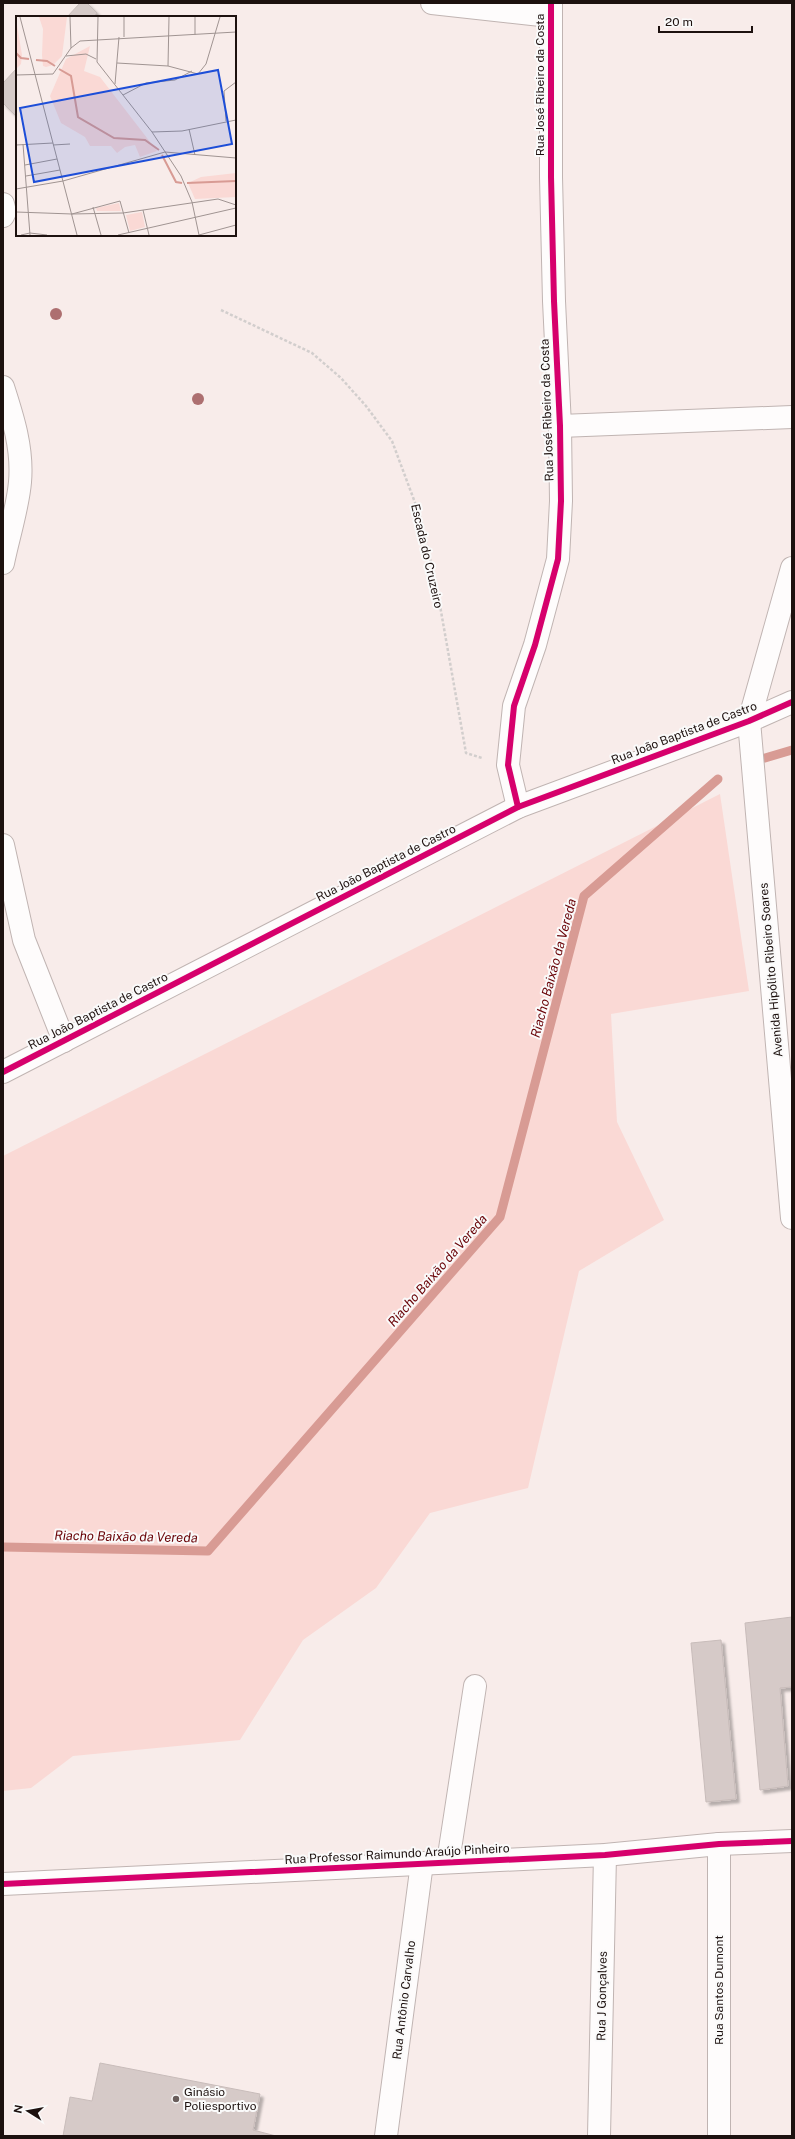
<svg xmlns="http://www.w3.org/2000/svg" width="795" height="2139" font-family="'Public Sans',sans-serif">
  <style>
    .green { fill: #fad9d5 }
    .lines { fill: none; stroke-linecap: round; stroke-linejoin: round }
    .stream { stroke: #d89b94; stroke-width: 9 }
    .building { fill: #d6cac8; stroke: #c8bcba; filter: url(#shadow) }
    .minor-casing { stroke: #c0b4b2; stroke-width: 24 }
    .path { stroke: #d2cecd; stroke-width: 2.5; stroke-dasharray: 3 2; stroke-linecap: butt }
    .minor { stroke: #fefcfc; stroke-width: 22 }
    .cycleway-casing { stroke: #fafafa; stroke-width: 8 }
    .cycleway { stroke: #d6006c; stroke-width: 6 }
    .tree { fill: #ad6f70 }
    .poi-dot { fill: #6a5e5c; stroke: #fafafa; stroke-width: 1.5 }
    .labels { text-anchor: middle; stroke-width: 4; stroke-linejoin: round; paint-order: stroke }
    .street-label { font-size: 12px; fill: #1d110f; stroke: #fafafa }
    .poi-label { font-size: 12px; fill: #1d110f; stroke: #fafafa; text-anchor: start }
    .water-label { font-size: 13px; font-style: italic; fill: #680005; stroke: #fafafa }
    .inset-river { fill: none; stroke: #d89b94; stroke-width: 2 }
    .inset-road { fill: none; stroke: #a09492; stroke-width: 1 }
    .view { fill: #1d4ed8; fill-opacity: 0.15; stroke: #1d4ed8; stroke-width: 2 }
    .inset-edge { fill: none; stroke: #1d110f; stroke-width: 2 }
  </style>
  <defs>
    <filter id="shadow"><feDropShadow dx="3.5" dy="3.5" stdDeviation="1" flood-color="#0004"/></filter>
  </defs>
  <rect width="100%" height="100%" fill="#f8ecea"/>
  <polygon class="green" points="720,794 749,991 611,1014 617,1122 664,1220 579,1271 528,1488 430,1513 376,1588 303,1640 240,1740 73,1756 31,1788 3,1791 3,1156"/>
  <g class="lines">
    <g class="stream">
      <polyline points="765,758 792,750"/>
      <polyline points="3,1547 208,1551 500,1217 584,896 718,779"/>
    </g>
  </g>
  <g class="building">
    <polygon points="80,3 87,3 97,13 93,17 67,17"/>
    <polygon points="17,68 17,117 3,103 3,83"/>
    <polygon points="792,1617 792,1687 780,1688 788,1786 760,1790 745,1623"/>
    <polygon points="721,1640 736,1799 706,1802 691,1643"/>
    <polygon points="100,2063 260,2094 253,2130 276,2136 63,2136 70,2097 92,2101"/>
  </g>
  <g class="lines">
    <defs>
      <g id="minor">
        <polyline points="432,3 550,16"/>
        <polyline points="3,204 5,212 3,216"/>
        <path d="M 3,387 C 13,418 23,449 20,482 C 18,507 8,538 3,563"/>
        <polyline points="560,426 792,417"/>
        <polyline points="792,568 749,721 792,1218"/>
        <polyline points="518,807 508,765 514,706 535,645 558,559 561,501 560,426 554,301 551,177 551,3"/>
        <polyline points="3,845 24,940 64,1041"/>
        <polyline points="3,1072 518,807 749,721 792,702"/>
        <polyline points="448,1862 475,1686"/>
        <polyline points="3,1884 605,1855 719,1844 792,1841"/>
        <polyline points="386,2136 422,1863"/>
        <polyline points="599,2136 605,1855"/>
        <polyline points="719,2136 719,1844"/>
      </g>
    </defs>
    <use href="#minor" class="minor-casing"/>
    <polyline class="path" points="221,310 312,353 341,378 366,406 392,441 420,516 436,583 466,753 482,758"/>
    <use href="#minor" class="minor"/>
    <defs>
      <g id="cycleway">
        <polyline points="518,807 508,765 514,706 535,645 558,559 561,501 560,426 554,301 551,177 551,3"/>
        <polyline points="3,1072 518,807 749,721 792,702"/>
        <polyline points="3,1884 605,1855 719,1844 792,1841"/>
      </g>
    </defs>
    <use href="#cycleway" class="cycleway-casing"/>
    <use href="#cycleway" class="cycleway"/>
  </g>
  <g class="tree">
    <circle cx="56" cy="314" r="6"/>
    <circle cx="198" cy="399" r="6"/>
  </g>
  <circle class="poi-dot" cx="176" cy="2099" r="4"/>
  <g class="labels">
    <g class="street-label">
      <text transform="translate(540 85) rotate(-90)" y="4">Rua José Ribeiro da Costa</text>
      <text transform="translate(547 410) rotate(-92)" y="4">Rua José Ribeiro da Costa</text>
      <text transform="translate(427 556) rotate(77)" y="4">Escada do Cruzeiro</text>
      <text transform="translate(684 733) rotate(-21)" y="4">Rua João Baptista de Castro</text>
      <text transform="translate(386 863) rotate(-27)" y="4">Rua João Baptista de Castro</text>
      <text transform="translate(771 970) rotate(-95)" y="4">Avenida Hipólito Ribeiro Soares</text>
      <text transform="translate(98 1011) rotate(-27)" y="4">Rua João Baptista de Castro</text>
      <text transform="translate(397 1854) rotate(-3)" y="4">Rua Professor Raimundo Araújo Pinheiro</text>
      <text transform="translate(719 1990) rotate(-90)" y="4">Rua Santos Dumont</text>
      <text transform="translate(602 1996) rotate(-89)" y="4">Rua J Gonçalves</text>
      <text transform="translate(404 2000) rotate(-83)" y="4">Rua Antônio Carvalho</text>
    </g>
    <g class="poi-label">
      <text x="184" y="2096">Ginásio<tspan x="184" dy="14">Poliesportivo</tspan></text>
    </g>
    <g class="water-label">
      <text transform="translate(553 968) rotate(-75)" y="5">Riacho Baixão da Vereda</text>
      <text transform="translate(437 1270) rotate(-49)" y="5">Riacho Baixão da Vereda</text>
      <text transform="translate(126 1536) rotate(1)" y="5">Riacho Baixão da Vereda</text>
    </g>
  </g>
  <g transform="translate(16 16)">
    <rect width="220" height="220" fill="#f8ecea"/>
    <path d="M 23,1 L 51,1 L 46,40 L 37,49 L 30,51 L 27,50 L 26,39 L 27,13 ZM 0,3 L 6,39 L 5,48 L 0,53 ZM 74,30 L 68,55 L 84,61 L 141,135 L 124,141 L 119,129 L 109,131 L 101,137 L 95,130 L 74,130 L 69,121 L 45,107 L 34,80 L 50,43 ZM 220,157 L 220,181 L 179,183 L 172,167 L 185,161 ZM 103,187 L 105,195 L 81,195 L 80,192 ZM 126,196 L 129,211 L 114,215 L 110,199 Z" fill="#fad9d5"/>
    <path class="inset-river" d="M 0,37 L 5,42 L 13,43M 20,44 L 31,45 L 39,50M 43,53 L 55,60 L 62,101 L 98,122 L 129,124 L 143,134M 146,139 L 160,166 L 166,167M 171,167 L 220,165"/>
    <path class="inset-road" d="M 4,1 L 61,219M 54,1 L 55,32M 82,1 L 81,46 L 136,116 L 165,160 L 176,186 L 183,219M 179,1 L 179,19M 108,21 L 108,1M 50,40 L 70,38 L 80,43M 101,47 L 152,50 L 182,58 L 190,48 L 204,1M 152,50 L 153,1M 0,59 L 37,58 L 55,32 L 64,25 L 220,16M 99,68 L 103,21M 107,79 L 130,67 L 159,64 L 176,55M 210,105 L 208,75 L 220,66M 173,113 L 179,139M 136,116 L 166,115 L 220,104M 7,128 L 14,219M 0,129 L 37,127M 37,129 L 54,128M 9,149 L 41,143M 10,160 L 44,154M 0,173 L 47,165 L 149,136 L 220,142M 77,191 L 85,219M 127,194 L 133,219M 0,196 L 56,198 L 104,185 L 113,217M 56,198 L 107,197 L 202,183 L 220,189M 5,219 L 14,217 L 31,219M 102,219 L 220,192M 183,219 L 220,209"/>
    <path class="view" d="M 202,54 L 216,128 L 18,166 L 4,92 Z"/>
    <rect width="220" height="220" class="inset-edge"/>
  </g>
  <rect width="795" height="2139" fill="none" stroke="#1d110f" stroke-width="8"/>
  <g transform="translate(28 2111) rotate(281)" stroke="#fafafa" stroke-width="3" paint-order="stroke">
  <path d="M0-3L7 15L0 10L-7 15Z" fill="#1d110f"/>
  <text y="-6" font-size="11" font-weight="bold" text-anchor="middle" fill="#1d110f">N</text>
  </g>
  <path d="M659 26v6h93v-6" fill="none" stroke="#1d110f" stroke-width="2"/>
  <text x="665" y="26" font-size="12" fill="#1d110f" stroke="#fafafa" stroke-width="3" paint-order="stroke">20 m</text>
</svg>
